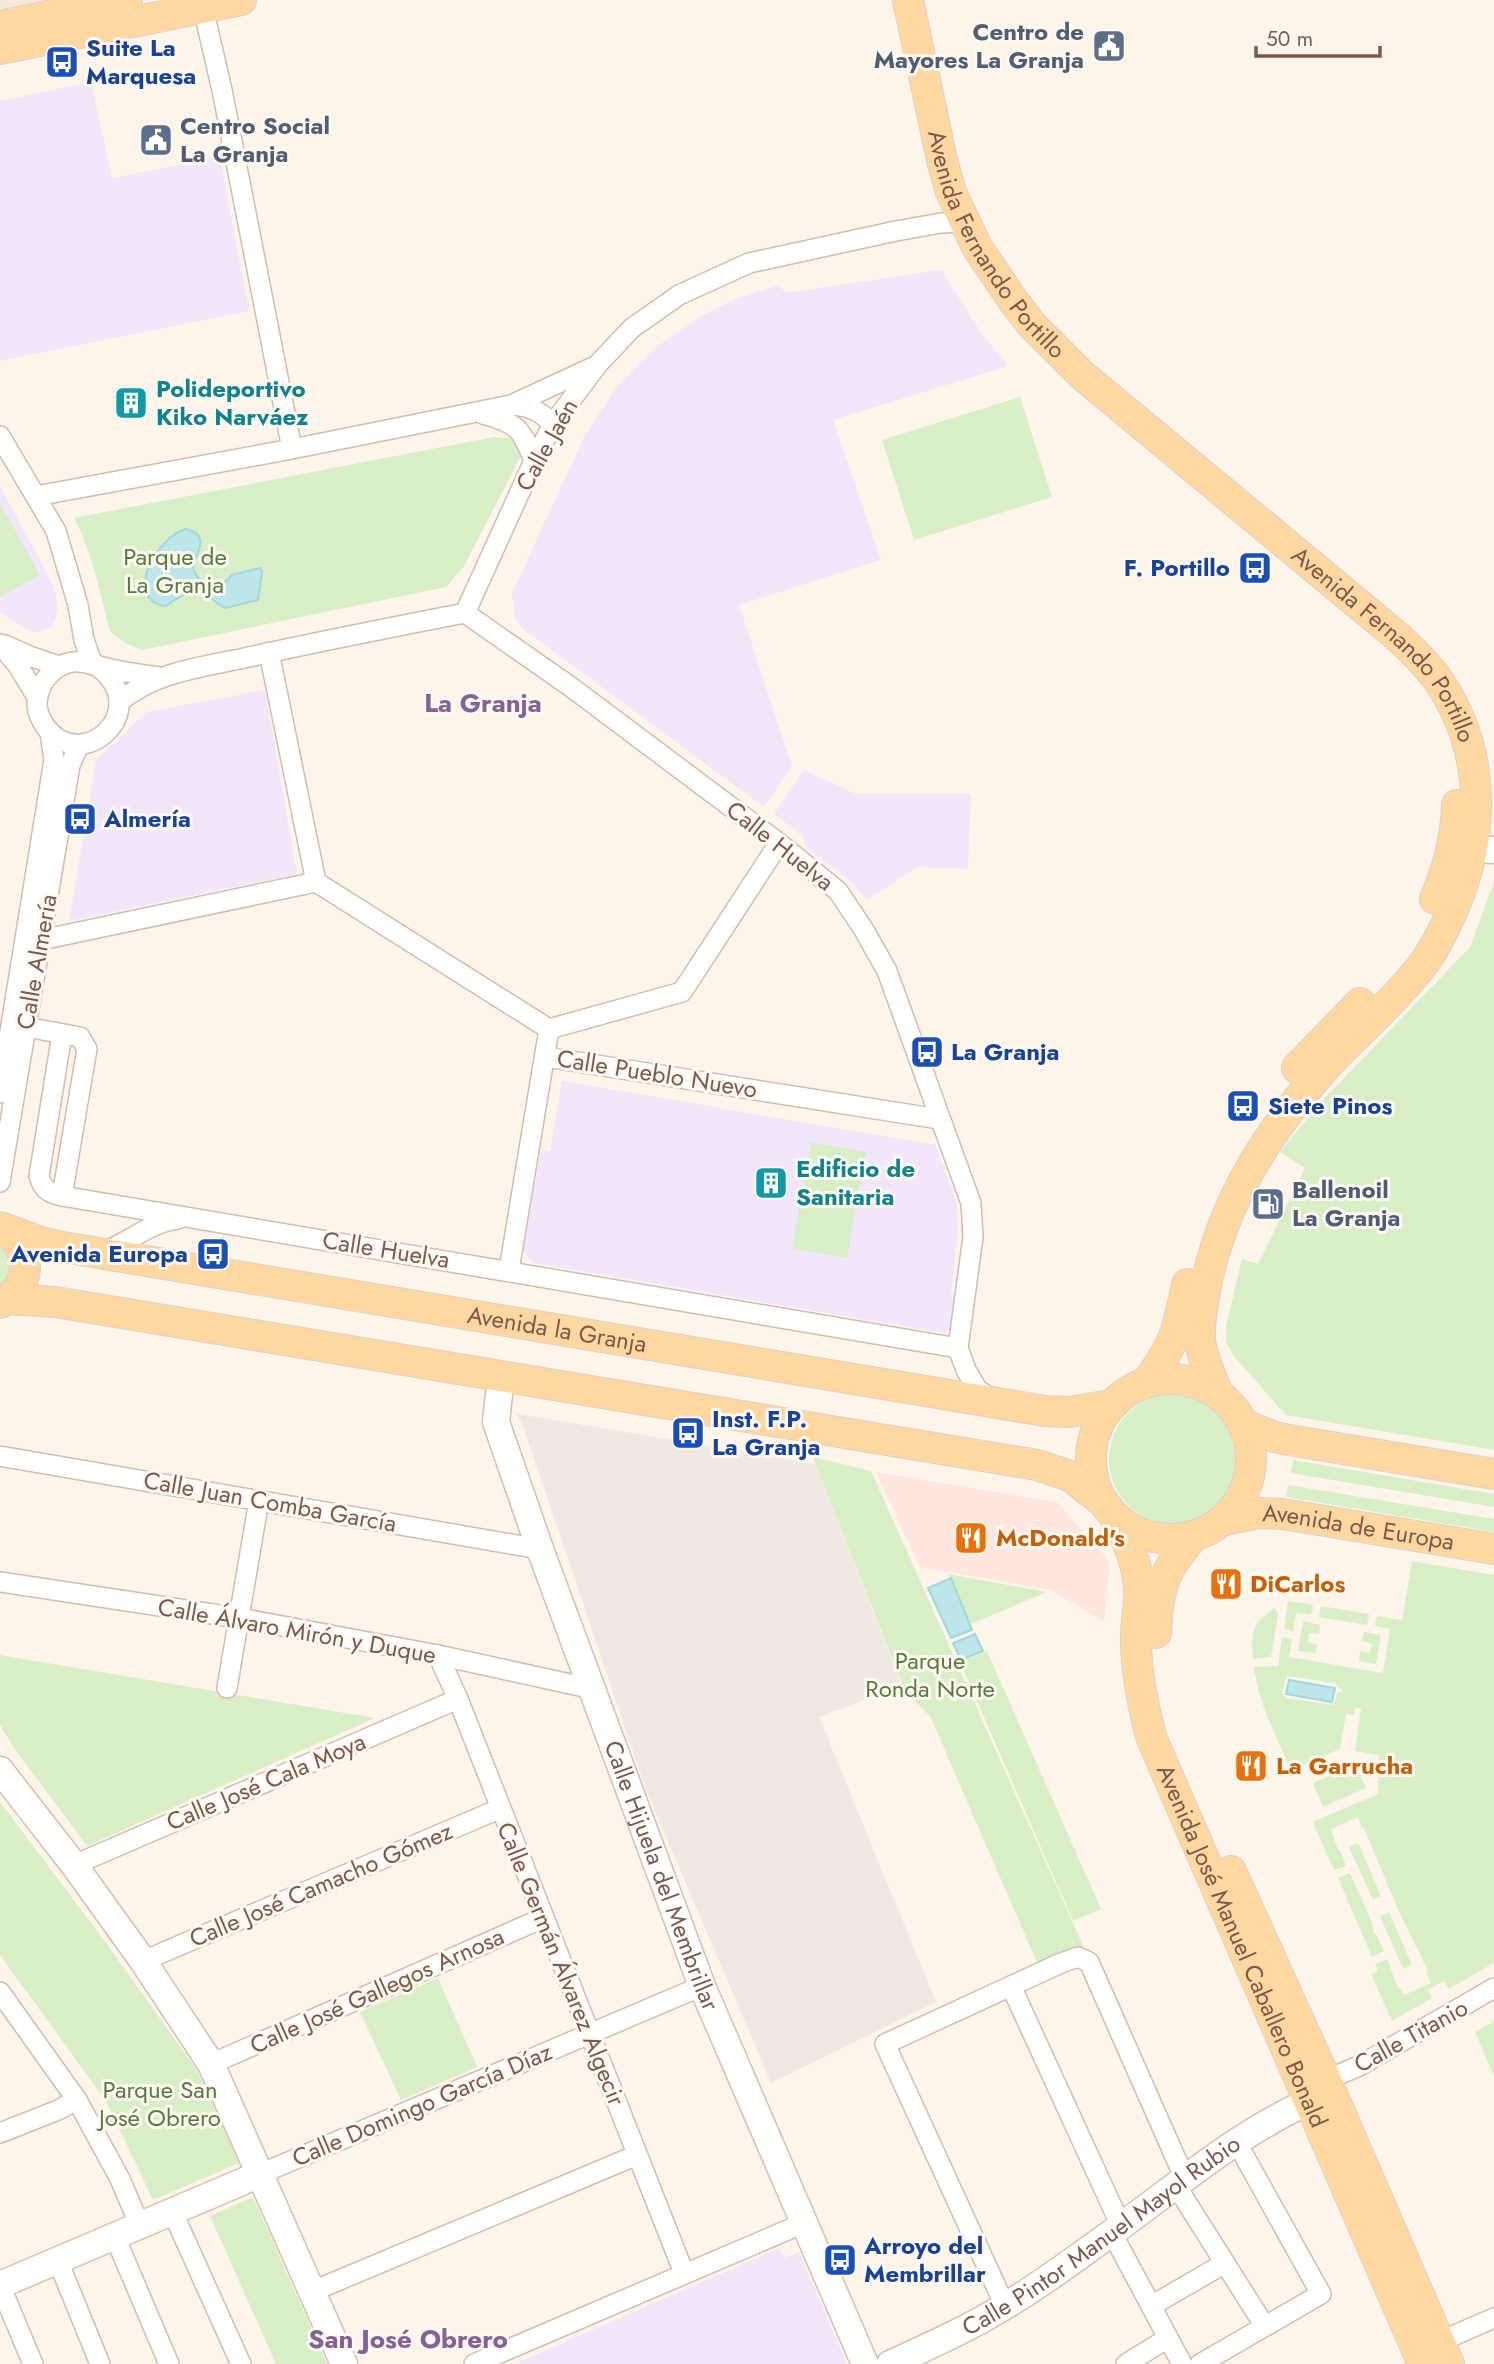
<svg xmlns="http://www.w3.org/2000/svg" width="1494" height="2364" font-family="Jost,sans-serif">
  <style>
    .residential { fill: #f7e7d8 }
    .commercial { fill: #ffe6de }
    .industrial { fill: #efe8e3 }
    .education { fill: #f2e6fb }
    .green { fill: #d8eec6; fill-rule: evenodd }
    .water { fill: #bce6ea; stroke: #a1d7dd; stroke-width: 2 }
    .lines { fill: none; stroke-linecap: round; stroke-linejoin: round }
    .street-casing { stroke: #d3bcae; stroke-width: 22 }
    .secondary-casing { stroke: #d8bead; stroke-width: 29 }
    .primary-casing { stroke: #dad1cc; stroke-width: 32 }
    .street { stroke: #fff; stroke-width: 19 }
    .secondary { stroke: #fff; stroke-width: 26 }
    .primary { stroke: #ffd7a0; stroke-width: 30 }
    .labels { text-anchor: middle; stroke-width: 6; stroke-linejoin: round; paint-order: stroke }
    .service-label { font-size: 24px; font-weight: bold; fill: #4e5e75; stroke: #fff9f2; text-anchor: start }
    .transit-label { font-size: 24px; font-weight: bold; fill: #164399; stroke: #fff9f2; text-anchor: start }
    .street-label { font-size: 24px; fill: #7c594a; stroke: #fff9f2 }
    .culture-label { font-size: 24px; font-weight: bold; fill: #0d838f; stroke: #fff9f2; text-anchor: start }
    .park-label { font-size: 24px; fill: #537d3e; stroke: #fff9f2 }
    .food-label { font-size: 24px; font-weight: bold; fill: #c56008; stroke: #fff9f2; text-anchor: start }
    .neighbourhood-label { font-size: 26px; font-weight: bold; fill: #836298; stroke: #fff9f2 }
  </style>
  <rect width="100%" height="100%" fill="#fef5ea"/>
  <polygon class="residential" points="0,0 51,0 0,10"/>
  <polygon class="commercial" points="876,1472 1057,1502 1110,1562 1104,1621 1050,1590 920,1567"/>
  <polygon class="industrial" points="517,1414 816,1464 902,1686 819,1717 936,2002 771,2083 647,1792 523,1426"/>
  <g class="education">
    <polygon points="91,82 112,178 220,157 249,311 0,361 0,101"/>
    <polygon points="941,270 982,334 1008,366 833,420 881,560 739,605 792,766 764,807 522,628 515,618 512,593 585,435 616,388 655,348 701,316 738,298 780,285 785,293"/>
    <polygon points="0,486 54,586 58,609 53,626 40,632 29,631 0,612"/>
    <polygon points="265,690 297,874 69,921 96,760 147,712"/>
    <polygon points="804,770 856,794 971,794 968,869 917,867 867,900 852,883 806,846 803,836 774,814"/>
    <polygon points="562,1081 936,1145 957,1205 958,1232 951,1293 954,1294 950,1330 945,1333 533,1263 523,1251 541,1150 550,1151"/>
    <polygon points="780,2248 784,2258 799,2252 846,2362 842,2364 514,2364"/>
  </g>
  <g class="green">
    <polygon points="1020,397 1052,497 914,540 882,440"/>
    <path d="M 494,437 L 515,439 L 522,454 L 463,568 L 446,587 L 142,650 L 125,643 L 110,631 C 99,590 94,557 74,518 Z"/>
    <polygon points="0,503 40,575 0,597"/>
    <polygon points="1494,882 1494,1450 1286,1415 1233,1355 1226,1342 1226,1326 1242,1259 1258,1264 1305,1168 1280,1152 1319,1104 1470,947"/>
    <polygon points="811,1142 866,1152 847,1258 792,1248"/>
    <polygon points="0,1240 7,1245 12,1275 0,1290"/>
    <circle cx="1174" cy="1459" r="65"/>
    <polygon points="813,1457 871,1471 1085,1950 1039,1967 930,1716 905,1691"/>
    <polygon points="1293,1460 1494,1494 1494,1507 1291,1473"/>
    <polygon points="1288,1485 1494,1519 1494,1532 1286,1497"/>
    <path d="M 1412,1561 L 1494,1575 L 1494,1963 L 1449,1989 L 1444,1981 L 1428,1990 L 1432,1998 L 1392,2021 L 1371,1974 L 1378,1971 L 1375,1964 L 1387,1959 L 1397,1985 L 1404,1995 L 1431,1983 L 1426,1972 L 1428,1971 L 1399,1912 L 1364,1828 L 1362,1828 L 1358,1817 L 1331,1829 L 1338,1850 L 1340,1850 L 1346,1866 L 1334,1870 L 1313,1822 L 1378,1794 L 1379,1755 L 1355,1751 L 1361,1708 L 1355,1708 L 1354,1715 L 1346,1714 L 1340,1749 L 1291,1770 C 1277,1738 1258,1702 1254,1667 L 1278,1666 L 1282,1637 L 1292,1639 L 1289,1657 L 1383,1673 L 1390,1629 L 1375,1626 L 1377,1616 L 1402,1620 ZM 1287,1676 L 1335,1683 L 1338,1688 L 1343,1689 L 1342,1692 L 1338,1692 L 1333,1705 L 1286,1698 L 1282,1693 Z"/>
    <polygon points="948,1574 1047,1592 971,1624"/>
    <polygon points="1288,1601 1313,1605 1311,1615 1296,1613 1293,1631 1284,1629"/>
    <polygon points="1321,1606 1369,1614 1367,1625 1319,1617"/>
    <path d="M 1274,1608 L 1278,1614 L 1271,1657 L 1253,1659 C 1251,1632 1251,1625 1274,1608 Z"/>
    <polygon points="1303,1621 1320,1625 1319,1634 1309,1633 1308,1643 1317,1644 1316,1653 1298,1651"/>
    <polygon points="1364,1632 1381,1635 1376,1664 1359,1661 1360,1651 1370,1653 1372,1644 1362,1641"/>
    <polygon points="987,1651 1101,1909 1073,1921 960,1662"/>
    <polygon points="0,1655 375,1718 87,1846 14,1748 0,1725"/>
    <polygon points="1355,1764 1366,1788 1323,1807 1313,1783"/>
    <polygon points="0,1802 106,1943 197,2070 239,2163 153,2200 106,2101 0,1955"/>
    <polygon points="1358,1843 1381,1896 1373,1900 1349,1847"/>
    <polygon points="1350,1873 1372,1923 1374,1934 1376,1934 1384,1951 1372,1957 1338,1878"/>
    <polygon points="1389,1912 1412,1965 1403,1969 1380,1916"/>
    <polygon points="438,1978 477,2067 401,2100 360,2012"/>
    <polygon points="1494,2021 1494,2076 1475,2032"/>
    <polygon points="253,2197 327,2364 276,2364 210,2216"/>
  </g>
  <g class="water">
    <path d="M 186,529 C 212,536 196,551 193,567 C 196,580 205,585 217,586 L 228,580 L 231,575 L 260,568 L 262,572 L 258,600 L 226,608 C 219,606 218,603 212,599 C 196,587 179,595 166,606 C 120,600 159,535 186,529 Z"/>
    <polygon points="951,1578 972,1630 951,1638 928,1588"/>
    <polygon points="975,1634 983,1651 961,1660 953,1643"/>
    <polygon points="1289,1680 1335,1688 1332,1702 1286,1694"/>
  </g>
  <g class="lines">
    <defs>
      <g id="street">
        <polyline points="203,8 222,90 292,449"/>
        <polyline points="511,405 591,368"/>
        <path d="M 483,414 C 517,423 522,429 534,461"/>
        <polyline points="0,436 56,531 78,605 84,640 93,665"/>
        <path d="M 36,496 L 292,449 L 511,405 C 529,406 540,411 553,424"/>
        <polyline points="465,613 571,687 779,843 838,891 864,930 887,971 971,1203 973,1237 958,1348 966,1370 977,1389 993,1400"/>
        <polyline points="465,613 534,461 553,424 598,364 632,328 679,295 749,263 896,231 941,223 963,222"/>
        <polyline points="0,644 19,667 37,697"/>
        <polyline points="5,645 29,656 59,666"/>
        <polyline points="269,652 316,882"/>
        <path d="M 97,666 C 156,709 82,777 45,726 C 39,717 35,707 38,696 C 42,677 60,660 80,662 C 92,663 104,668 116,670 C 130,673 144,675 159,677"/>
        <path d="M 119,702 C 156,671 204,667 249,657 C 321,641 393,627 465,613"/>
        <polyline points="41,940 316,882 549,1029 682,992 779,843"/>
        <polyline points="26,1027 80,1037 87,1049 62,1196 958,1348"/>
        <polyline points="546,1057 939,1119"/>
        <polyline points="0,1093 54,760 50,733"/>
        <polyline points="0,1182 70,765 79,745"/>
        <path d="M 62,1196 C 49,1193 43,1190 39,1176 L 62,1034"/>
        <path d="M 104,1252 C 129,1242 151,1222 178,1219"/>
        <polyline points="509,1270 549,1029"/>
        <polyline points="0,1456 540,1549"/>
        <polyline points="0,1582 239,1618 438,1655 593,1689"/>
        <polyline points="438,1655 458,1699 684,2273"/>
        <polyline points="227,1688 259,1500"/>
        <polyline points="74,1865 458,1699"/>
        <polyline points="143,1961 499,1809"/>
        <polyline points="1011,1986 1121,2226"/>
        <polyline points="0,1992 77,2100 120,2179 140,2226"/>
        <polyline points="211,2064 543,1918"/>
        <polyline points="1326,2080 1359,2066 1494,1988"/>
        <polyline points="0,2133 58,2110 77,2100"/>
        <polyline points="258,2175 702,1986"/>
        <polyline points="1175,2184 1264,2325"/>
        <polyline points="173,2213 241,2364"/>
        <polyline points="1112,2233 1182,2364"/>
        <polyline points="115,2237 169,2364"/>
        <polyline points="58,2261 100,2364"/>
        <polyline points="0,2285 33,2364"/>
        <polyline points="311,2292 637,2155"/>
        <polyline points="1005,2306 885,2044 1061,1963 1078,1957 1089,1962 1184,2177"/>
        <polyline points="1151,2306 1225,2263"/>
        <polyline points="1439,2342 1494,2318"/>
        <polyline points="474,2364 804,2223"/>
        <polyline points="1126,2364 1168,2338"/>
        <polyline points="1200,2364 1321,2294 1237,2143"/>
      </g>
      <g id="secondary">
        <polyline points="1473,849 1494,850"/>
        <path id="s1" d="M 501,1375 L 496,1422 L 540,1549 L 702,1986 L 865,2364"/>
        <polyline points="0,1770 74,1865 143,1961 211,2064 344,2364"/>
        <polyline points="0,2285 258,2175"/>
        <path id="s2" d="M 890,2364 C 929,2346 968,2329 1005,2306 C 1041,2285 1076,2258 1110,2234 C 1175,2188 1236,2134 1310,2101"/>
      </g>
      <g id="primary">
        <path id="s3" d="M 908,0 L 942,160 L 951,192 L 977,247 L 1012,299 L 1032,325 L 1082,375 L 1398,637 C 1412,650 1427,664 1438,680 C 1482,744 1486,820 1460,892 C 1450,918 1438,945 1421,967 C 1394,1002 1360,1030 1330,1062 C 1271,1127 1223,1199 1206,1286 C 1203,1304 1199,1321 1200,1339 C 1202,1358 1211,1376 1218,1394"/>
        <polyline points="0,26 127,0"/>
        <polyline points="0,49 241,0"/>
        <path d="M 1435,899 C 1448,869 1456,837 1457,805"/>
        <polyline points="1297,1068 1360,1003"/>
        <path id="s4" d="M 0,1227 L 41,1242 L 63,1247 L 1045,1411 L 1070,1412 L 1111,1405"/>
        <polyline points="7,1299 55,1302 1037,1465 1070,1476 1101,1500"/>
        <path d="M 0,1303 C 33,1286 32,1252 5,1230"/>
        <circle cx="1171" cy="1459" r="80"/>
        <path d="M 1146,1383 C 1175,1345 1178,1330 1187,1284"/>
        <polyline points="1245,1425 1274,1437 1295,1441 1494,1474"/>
        <path id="s5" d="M 1115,1518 C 1128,1541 1137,1561 1139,1589 C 1140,1606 1135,1625 1136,1643 C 1137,1676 1143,1707 1152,1739 L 1423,2364"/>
        <path id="s6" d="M 1224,1520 L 1258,1513 L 1283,1514 L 1494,1549"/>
        <path d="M 1156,1633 C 1158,1588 1163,1571 1193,1537"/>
        <polyline points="1231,1871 1326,2080 1449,2364"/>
      </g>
    </defs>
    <use href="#street" class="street-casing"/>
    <use href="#secondary" class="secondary-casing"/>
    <use href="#primary" class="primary-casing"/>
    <use href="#street" class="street"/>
    <use href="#secondary" class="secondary"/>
    <use href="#primary" class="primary"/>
  </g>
  <defs>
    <symbol id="civic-square" viewBox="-11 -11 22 22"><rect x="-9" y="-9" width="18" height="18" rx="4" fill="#5c6f8a" stroke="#fff9f2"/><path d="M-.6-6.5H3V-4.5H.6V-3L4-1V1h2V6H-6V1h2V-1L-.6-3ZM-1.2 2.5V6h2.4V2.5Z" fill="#fff"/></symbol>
    <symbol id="bus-square" viewBox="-11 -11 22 22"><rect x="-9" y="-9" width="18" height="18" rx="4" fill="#1a4fb4" stroke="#fff9f2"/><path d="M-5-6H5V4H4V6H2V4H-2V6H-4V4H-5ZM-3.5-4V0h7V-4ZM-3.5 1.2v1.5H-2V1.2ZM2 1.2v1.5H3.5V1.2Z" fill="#fff"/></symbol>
    <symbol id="building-square" viewBox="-11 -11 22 22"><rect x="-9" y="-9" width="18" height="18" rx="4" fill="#0f9aa8" stroke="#fff9f2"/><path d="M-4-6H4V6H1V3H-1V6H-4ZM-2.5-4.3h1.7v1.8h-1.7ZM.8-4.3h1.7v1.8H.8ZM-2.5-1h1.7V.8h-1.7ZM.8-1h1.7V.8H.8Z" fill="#fff"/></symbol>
    <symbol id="fuel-square" viewBox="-11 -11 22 22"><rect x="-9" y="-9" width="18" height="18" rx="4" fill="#5c6f8a" stroke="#fff9f2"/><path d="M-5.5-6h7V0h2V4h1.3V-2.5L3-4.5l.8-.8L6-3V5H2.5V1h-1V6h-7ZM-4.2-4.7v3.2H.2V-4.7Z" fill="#fff"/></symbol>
    <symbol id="restaurant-square" viewBox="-11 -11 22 22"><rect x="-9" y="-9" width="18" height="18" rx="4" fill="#e8710a" stroke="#fff9f2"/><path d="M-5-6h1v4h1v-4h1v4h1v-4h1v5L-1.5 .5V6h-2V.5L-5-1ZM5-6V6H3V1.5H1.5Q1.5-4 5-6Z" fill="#fff"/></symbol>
  </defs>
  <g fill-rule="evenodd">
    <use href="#civic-square" x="1090" y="27" width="38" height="38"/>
    <use href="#bus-square" x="43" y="43" width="38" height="38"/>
    <use href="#civic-square" x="137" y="121" width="38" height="38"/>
    <use href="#building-square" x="112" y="384" width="38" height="38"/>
    <use href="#bus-square" x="1236" y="549" width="38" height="38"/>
    <use href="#bus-square" x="61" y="800" width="38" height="38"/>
    <use href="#bus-square" x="908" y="1033" width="38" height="38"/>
    <use href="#bus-square" x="1224" y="1087" width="38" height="38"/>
    <use href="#building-square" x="752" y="1164" width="38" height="38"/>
    <use href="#fuel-square" x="1249" y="1185" width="38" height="38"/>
    <use href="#bus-square" x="194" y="1235" width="38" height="38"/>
    <use href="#bus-square" x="669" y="1414" width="38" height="38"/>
    <use href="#restaurant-square" x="952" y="1519" width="38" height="38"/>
    <use href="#restaurant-square" x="1207" y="1565" width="38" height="38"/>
    <use href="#restaurant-square" x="1232" y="1747" width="38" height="38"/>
    <use href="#bus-square" x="821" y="2241" width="38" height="38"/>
  </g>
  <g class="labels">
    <g class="service-label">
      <text x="1084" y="40" text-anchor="end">Centro de<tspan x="1084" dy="28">Mayores La Granja</tspan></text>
      <text x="180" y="134">Centro Social<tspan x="180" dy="28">La Granja</tspan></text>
      <text x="1292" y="1198">Ballenoil<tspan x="1292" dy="28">La Granja</tspan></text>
    </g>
    <g class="transit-label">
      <text x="86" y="56">Suite La<tspan x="86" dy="28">Marquesa</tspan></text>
      <text x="1230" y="576" text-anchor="end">F. Portillo</text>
      <text x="104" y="827">Almería</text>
      <text x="951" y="1060">La Granja</text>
      <text x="1268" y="1114">Siete Pinos</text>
      <text x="188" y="1262" text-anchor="end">Avenida Europa</text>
      <text x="712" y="1427">Inst. F.P.<tspan x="712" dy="28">La Granja</tspan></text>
      <text x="864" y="2254">Arroyo del<tspan x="864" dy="28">Membrillar</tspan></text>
    </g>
    <g class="street-label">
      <text dy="8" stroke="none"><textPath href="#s3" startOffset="264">Avenida Fernando Portillo</textPath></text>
      <text transform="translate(547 445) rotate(-61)" y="8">Calle Jaén</text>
      <text dy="8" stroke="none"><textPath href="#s3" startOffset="831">Avenida Fernando Portillo</textPath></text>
      <text transform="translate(780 846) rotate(38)" y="8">Calle Huelva</text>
      <text transform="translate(37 962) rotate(-80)" y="8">Calle Almería</text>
      <text transform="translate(657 1074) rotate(9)" y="8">Calle Pueblo Nuevo</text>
      <text transform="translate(386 1250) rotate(9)" y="8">Calle Huelva</text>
      <text dy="8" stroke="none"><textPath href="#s4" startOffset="567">Avenida la Granja</textPath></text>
      <text transform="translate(270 1502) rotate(10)" y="8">Calle Juan Comba García</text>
      <text dy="8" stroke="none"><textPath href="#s6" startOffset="136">Avenida de Europa</textPath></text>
      <text transform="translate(297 1631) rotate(10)" y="8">Calle Álvaro Mirón y Duque</text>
      <text transform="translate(266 1782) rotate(-23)" y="8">Calle José Cala Moya</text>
      <text dy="8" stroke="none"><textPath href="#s1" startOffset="530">Calle Hijuela del Membrillar</textPath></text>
      <text transform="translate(321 1885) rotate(-23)" y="8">Calle José Camacho Gómez</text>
      <text dy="8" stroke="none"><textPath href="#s5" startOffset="453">Avenida José Manuel Caballero Bonald</textPath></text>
      <text transform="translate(561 1964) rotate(68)" y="8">Calle Germán Álvarez Algecir</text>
      <text transform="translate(377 1991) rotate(-24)" y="8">Calle José Gallegos Arnosa</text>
      <text transform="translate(1411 2036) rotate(-29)" y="8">Calle Titanio</text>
      <text transform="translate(422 2105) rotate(-23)" y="8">Calle Domingo García Díaz</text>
      <text dy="8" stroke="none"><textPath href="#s2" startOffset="248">Calle Pintor Manuel Mayol Rubio</textPath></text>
    </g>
    <g class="culture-label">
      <text x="156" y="397">Polideportivo<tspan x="156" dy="28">Kiko Narváez</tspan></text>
      <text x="796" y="1177">Edificio de<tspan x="796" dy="28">Sanitaria</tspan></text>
    </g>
    <g class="park-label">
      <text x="175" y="565">Parque de<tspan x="175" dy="28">La Granja</tspan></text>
      <text x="930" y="1669">Parque<tspan x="930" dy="28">Ronda Norte</tspan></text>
      <text x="160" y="2098">Parque San<tspan x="160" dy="28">José Obrero</tspan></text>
    </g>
    <g class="food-label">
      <text x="996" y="1546">McDonald's</text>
      <text x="1250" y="1592">DiCarlos</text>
      <text x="1276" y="1774">La Garrucha</text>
    </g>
    <g class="neighbourhood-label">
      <text x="483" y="712">La Granja</text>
      <text x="408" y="2348">San José Obrero</text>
    </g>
  </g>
  <path d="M1256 46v10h124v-10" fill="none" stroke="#7c594a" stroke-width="3.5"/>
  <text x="1266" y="46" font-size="21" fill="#7c594a" stroke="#fff9f2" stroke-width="5" paint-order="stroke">50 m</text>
</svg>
